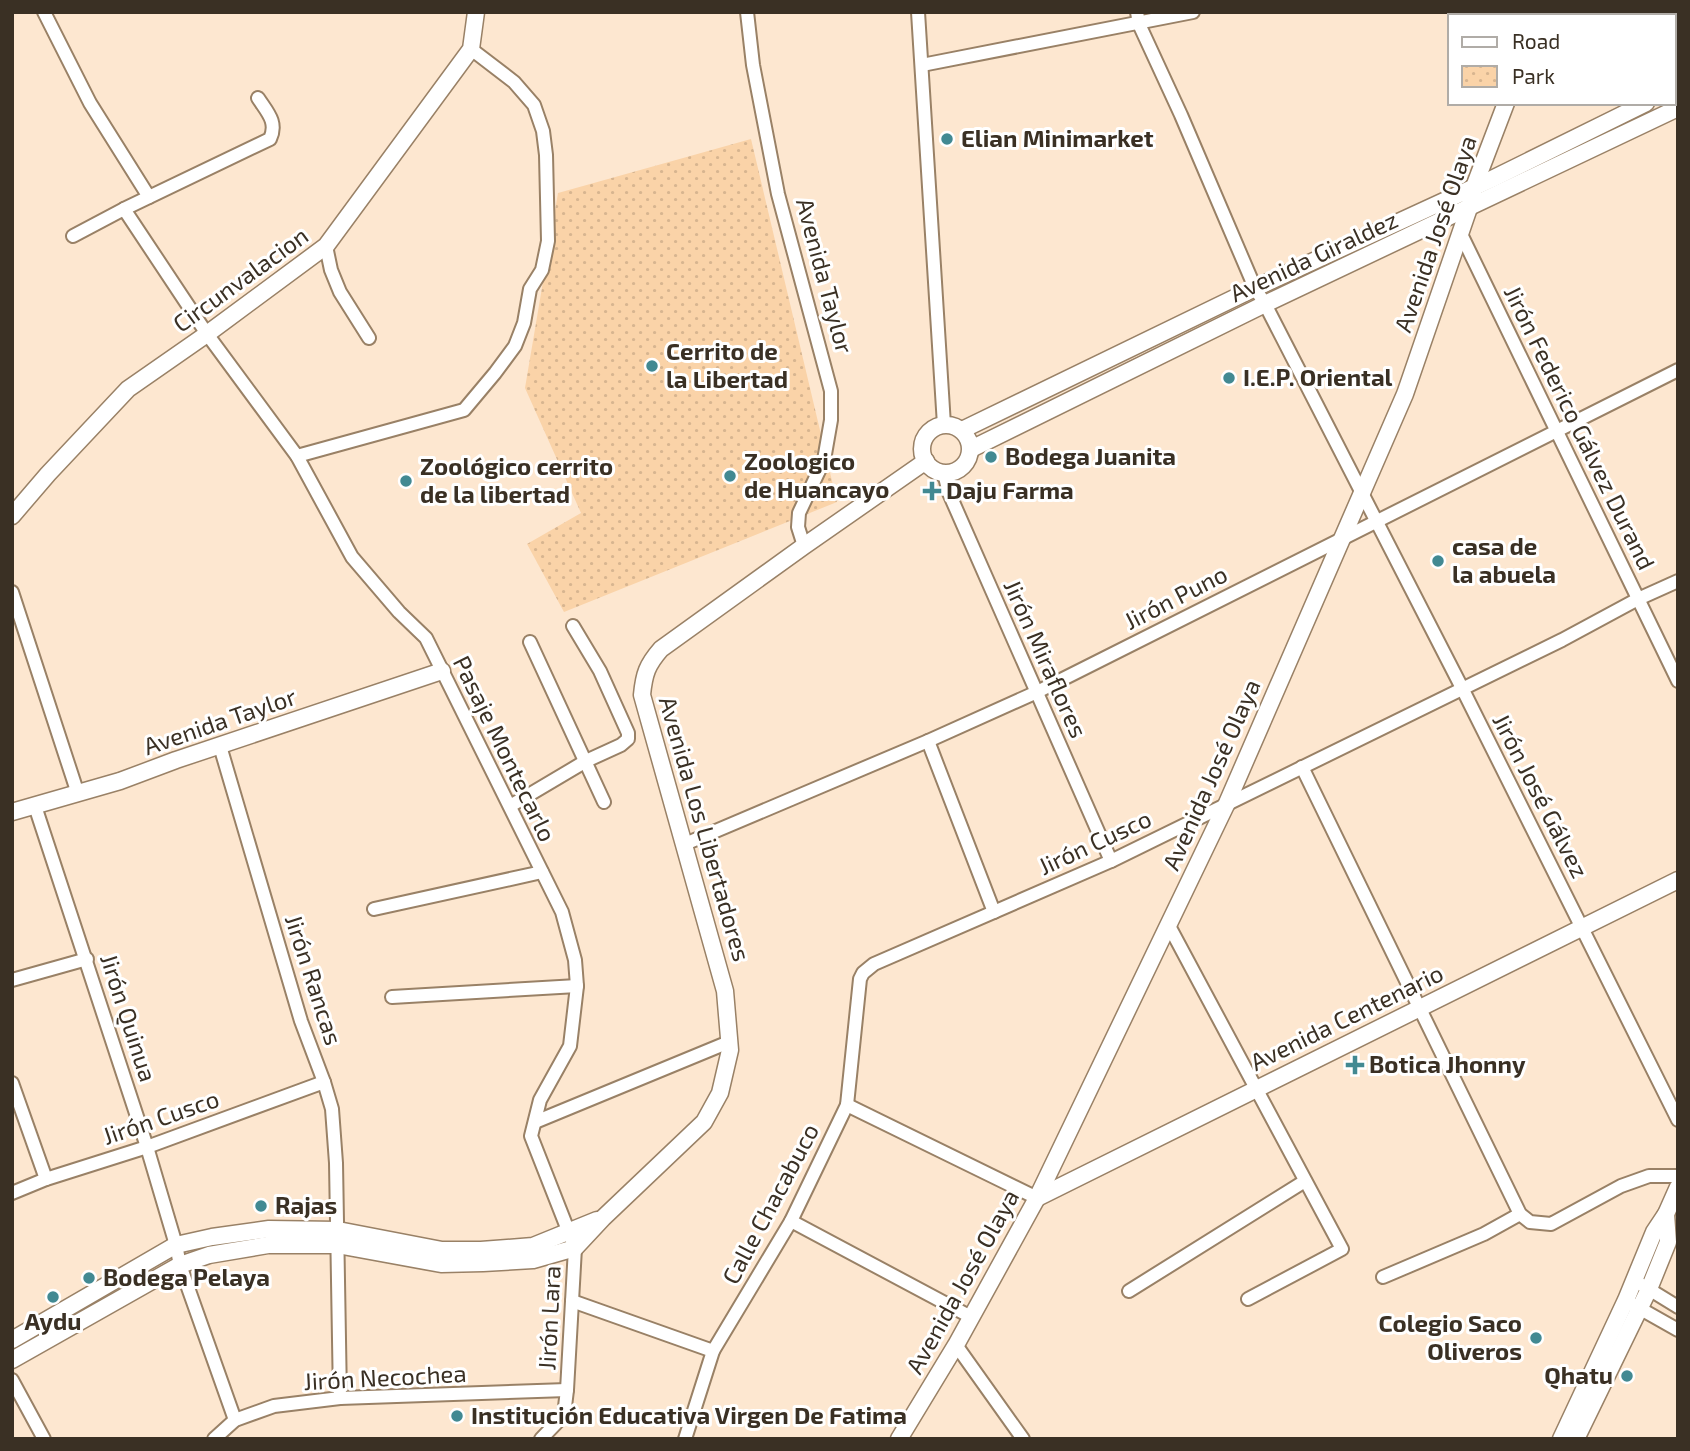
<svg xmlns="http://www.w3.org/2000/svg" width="1690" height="1451" font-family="'Exo 2',sans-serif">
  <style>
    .park { fill: url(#park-dots) }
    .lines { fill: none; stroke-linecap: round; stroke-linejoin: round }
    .street-casing { stroke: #998166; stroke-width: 16 }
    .secondary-casing { stroke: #998166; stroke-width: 19 }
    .street { stroke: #fff; stroke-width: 12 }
    .secondary { stroke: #fff; stroke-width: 16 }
    .poi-dot { fill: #428992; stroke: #fff; stroke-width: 2.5 }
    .labels { text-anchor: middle; stroke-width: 6; stroke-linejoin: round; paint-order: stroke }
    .poi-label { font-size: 24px; font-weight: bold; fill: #3a3024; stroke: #fff; text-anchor: start }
    .street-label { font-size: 24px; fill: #3a3024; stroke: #fff }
  </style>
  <defs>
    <pattern id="park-dots" width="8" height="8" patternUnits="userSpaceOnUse" patternTransform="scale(1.75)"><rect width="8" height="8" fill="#fad3a8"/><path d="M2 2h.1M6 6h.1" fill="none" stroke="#d7b590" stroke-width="1.8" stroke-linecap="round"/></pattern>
  </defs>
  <rect width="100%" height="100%" fill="#fde7d0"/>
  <polygon class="park" points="751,139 837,502 564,612 527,544 581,513 525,388 558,193"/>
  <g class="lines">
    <defs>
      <g id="street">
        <polyline points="44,12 90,103 149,197"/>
        <polyline points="747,12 753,65 778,194 831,391 831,420 824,460 799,513 798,527 804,546"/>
        <polyline points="918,12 944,425"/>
        <polyline points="1137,12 1139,24 1181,115 1255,288 1265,304 1462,688 1678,1120"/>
        <polyline points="922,65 1193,12"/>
        <polyline points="124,209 207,334 297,456 352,557 399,612 426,638 562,912 575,960 577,986 570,1046 540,1100 531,1136 575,1248 567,1390 564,1415 541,1439"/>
        <polyline points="1460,232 1678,681"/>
        <path d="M 73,236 L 124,209 L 270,139 C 278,122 267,112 258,98"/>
        <polyline points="326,246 331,270 340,292 369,338"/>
        <polyline points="297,456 464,410 495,373 515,346 524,323 530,289 542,270 548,241 546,155 543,131 534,105 514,82 471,49"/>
        <polyline points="944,473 949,493 1111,861"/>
        <polyline points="12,592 78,794"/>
        <polyline points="530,642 604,802"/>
        <polyline points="928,741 994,912"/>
        <polyline points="220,746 301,1021 324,1082 332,1109 336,1163 340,1398"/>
        <polyline points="1302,767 1520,1214 1530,1222 1551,1224 1621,1186 1649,1176 1678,1176"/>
        <polyline points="35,806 147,1147 176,1245 180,1265 235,1420"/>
        <polyline points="510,806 586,761 621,745 628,739 628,733 600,671 573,626"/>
        <polyline points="685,844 928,741 1037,692 1678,370"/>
        <polyline points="374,909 542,872"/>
        <polyline points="1168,924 1342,1249 1248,1299"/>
        <polyline points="12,980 87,959"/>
        <polyline points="392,997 577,986"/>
        <polyline points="12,1083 46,1179"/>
        <polyline points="847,1105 1037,1198"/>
        <polyline points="535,1122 729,1042"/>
        <polyline points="12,1193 46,1179 147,1147 324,1082"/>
        <polyline points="791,1221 971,1317"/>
        <polyline points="1383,1277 1484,1234 1520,1214"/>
        <polyline points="1634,1280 1678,1307"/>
        <polyline points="1129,1291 1305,1181"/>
        <polyline points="572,1301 713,1351"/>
        <polyline points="1632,1304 1678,1330"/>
        <polyline points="956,1345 1023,1439"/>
        <polyline points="12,1380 44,1439"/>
        <polyline points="214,1439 235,1420 274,1406 340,1398 567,1390"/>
        <polyline points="685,1439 713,1351 791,1221 847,1105 860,979 863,973 874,964 1111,861 1562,640 1638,599 1678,581"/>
      </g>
      <g id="secondary">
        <polyline points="1538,16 1540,12"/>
        <polyline points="1674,89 1678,88"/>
        <circle cx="946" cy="449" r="24"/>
        <polyline points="962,430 1255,288 1492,179 1646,103"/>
        <polyline points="971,449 1265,304 1678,108"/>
        <polyline points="12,516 48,474 128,389 207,334 326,246 471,49 476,12"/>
        <polyline points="12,812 120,781 176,760 442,671"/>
        <polyline points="1037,1198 1678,880"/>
        <polyline points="12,1340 176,1245 212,1237 269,1229 338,1230 442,1250 481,1250 533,1246 597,1220"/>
        <path d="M 12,1360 L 180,1265 L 209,1255 L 268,1245 L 337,1245 L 441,1264 L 483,1263 L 533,1260 L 575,1248 L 603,1218 L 704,1122 L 720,1093 L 730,1050 L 725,991 L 642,695 C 644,674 647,665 661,649 L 804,546 L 926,461"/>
        <polyline points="899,1439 956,1345 1037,1198 1227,803 1405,394 1469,208 1474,187 1506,103"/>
        <polyline points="1561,1439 1626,1300 1654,1232 1666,1214 1678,1187"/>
        <polyline points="1576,1439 1649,1289 1668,1242 1666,1214"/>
      </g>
    </defs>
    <use href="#street" class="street-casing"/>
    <use href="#secondary" class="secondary-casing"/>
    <use href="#street" class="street"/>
    <use href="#secondary" class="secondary"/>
  </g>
  <g class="poi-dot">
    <circle cx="947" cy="139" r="7"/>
    <circle cx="652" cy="366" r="7"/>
    <circle cx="1229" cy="378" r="7"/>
    <circle cx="991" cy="457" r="7"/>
    <circle cx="730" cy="476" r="7"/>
    <circle cx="406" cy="481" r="7"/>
    <path d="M928.5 480.5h7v7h7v7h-7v7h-7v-7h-7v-7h7z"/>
    <circle cx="1438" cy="561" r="7"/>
    <path d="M1351.5 1054.5h7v7h7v7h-7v7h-7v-7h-7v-7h7z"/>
    <circle cx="261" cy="1206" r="7"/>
    <circle cx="89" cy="1278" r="7"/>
    <circle cx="53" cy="1297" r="7"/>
    <circle cx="1536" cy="1338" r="7"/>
    <circle cx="1627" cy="1376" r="7"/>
    <circle cx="457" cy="1416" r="7"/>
  </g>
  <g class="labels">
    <g class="poi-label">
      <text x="961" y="147">Elian Minimarket</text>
      <text x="666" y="360">Cerrito de<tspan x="666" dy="28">la Libertad</tspan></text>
      <text x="1243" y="386">I.E.P. Oriental</text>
      <text x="1005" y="465">Bodega Juanita</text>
      <text x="744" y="470">Zoologico<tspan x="744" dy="28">de Huancayo</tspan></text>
      <text x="420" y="475">Zoológico cerrito<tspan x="420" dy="28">de la libertad</tspan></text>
      <text x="946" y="499">Daju Farma</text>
      <text x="1452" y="555">casa de<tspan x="1452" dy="28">la abuela</tspan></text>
      <text x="1369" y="1073">Botica Jhonny</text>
      <text x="275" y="1214">Rajas</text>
      <text x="103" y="1286">Bodega Pelaya</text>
      <text x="53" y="1330" text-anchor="middle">Aydu</text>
      <text x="1522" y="1332" text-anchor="end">Colegio Saco<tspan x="1522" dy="28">Oliveros</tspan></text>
      <text x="1613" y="1384" text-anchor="end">Qhatu</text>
      <text x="471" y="1424">Institución Educativa Virgen De Fatima</text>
    </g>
    <g class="street-label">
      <text transform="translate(1436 234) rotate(-71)" y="8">Avenida José Olaya</text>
      <text transform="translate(1314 257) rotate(-25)" y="8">Avenida Giraldez</text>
      <text transform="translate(824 276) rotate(75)" y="8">Avenida Taylor</text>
      <text transform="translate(241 280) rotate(-36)" y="8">Circunvalacion</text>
      <text transform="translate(1579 428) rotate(64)" y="8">Jirón Federico Gálvez Durand</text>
      <text transform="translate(1176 598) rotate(-27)" y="8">Jirón Puno</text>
      <text transform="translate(1045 659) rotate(66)" y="8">Jirón Miraflores</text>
      <text transform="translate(220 722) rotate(-19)" y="8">Avenida Taylor</text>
      <text transform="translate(504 749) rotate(64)" y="8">Pasaje Montecarlo</text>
      <text transform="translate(1212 775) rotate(-66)" y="8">Avenida José Olaya</text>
      <text transform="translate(1540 796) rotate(63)" y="8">Jirón José Gálvez</text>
      <text transform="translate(704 829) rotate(74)" y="8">Avenida Los Libertadores</text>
      <text transform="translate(1095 843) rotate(-25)" y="8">Jirón Cusco</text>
      <text transform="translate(313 980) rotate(72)" y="8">Jirón Rancas</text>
      <text transform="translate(128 1018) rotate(72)" y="8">Jirón Quinua</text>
      <text transform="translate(1347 1018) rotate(-26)" y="8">Avenida Centenario</text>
      <text transform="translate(161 1118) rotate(-19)" y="8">Jirón Cusco</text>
      <text transform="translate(771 1204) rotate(-62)" y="8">Calle Chacabuco</text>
      <text transform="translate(963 1282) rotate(-61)" y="8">Avenida José Olaya</text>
      <text transform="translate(550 1318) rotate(-87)" y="8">Jirón Lara</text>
      <text transform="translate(385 1378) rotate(-3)" y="8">Jirón Necochea</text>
    </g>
  </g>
  <rect width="1690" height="1451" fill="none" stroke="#3a3024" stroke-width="28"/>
  <rect x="1448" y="14" width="228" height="91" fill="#ffffff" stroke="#b0aca7" stroke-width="2"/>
  <rect x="1462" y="37" width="35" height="10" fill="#ffffff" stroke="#b0aca7" stroke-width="2"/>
  <text x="1512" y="49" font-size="21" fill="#3a3024">Road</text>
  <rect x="1462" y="66" width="35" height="21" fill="url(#park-dots)" stroke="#b0aca7" stroke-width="2"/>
  <text x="1512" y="84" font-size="21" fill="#3a3024">Park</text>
</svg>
